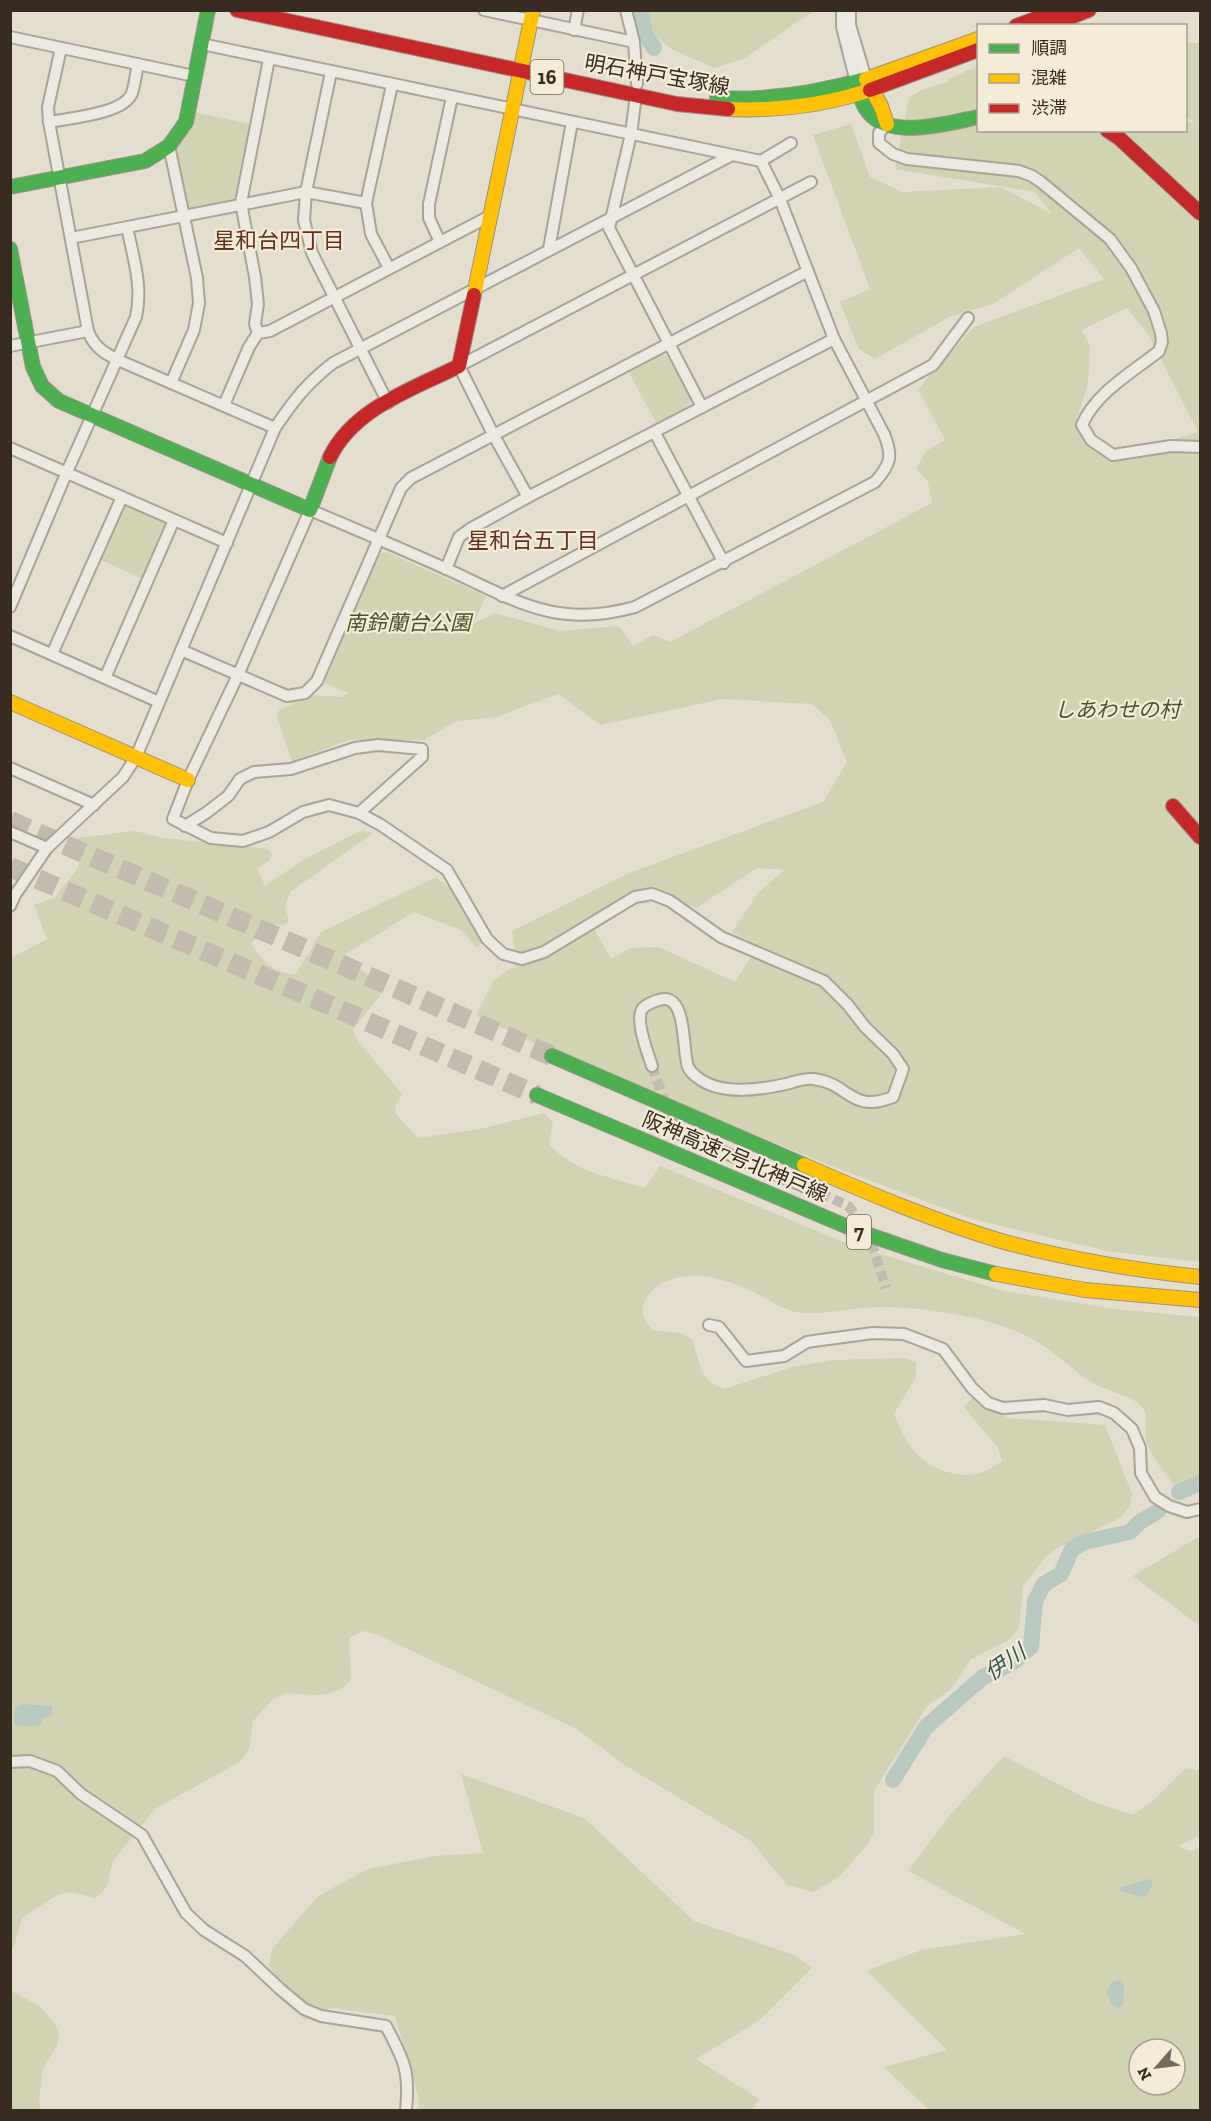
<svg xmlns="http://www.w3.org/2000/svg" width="1211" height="2121" font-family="'Zilla Slab','Noto Sans JP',serif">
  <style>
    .green { fill: #d2d3b2; fill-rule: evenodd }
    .water { fill: #bac9c0 }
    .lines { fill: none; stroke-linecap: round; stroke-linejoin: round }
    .river { stroke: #bac9c0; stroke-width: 16 }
    .street-tunnel { stroke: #c2baac; stroke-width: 10; stroke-dasharray: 10 5; stroke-linecap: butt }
    .highway-tunnel { stroke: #c2baac; stroke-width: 20; stroke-dasharray: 20 10; stroke-linecap: butt }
    .street-casing { stroke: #a9a398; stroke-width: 14 }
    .fast-casing { stroke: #999388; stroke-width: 16 }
    .slow-casing { stroke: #999388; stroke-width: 16 }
    .jam-casing { stroke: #999388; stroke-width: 16 }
    .street { stroke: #ece9e0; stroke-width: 10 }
    .fast { stroke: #4caf50; stroke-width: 14 }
    .slow { stroke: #ffc107; stroke-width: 14 }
    .jam { stroke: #c62828; stroke-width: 14 }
    .labels { text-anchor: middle; stroke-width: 4.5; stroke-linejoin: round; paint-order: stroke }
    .shield { fill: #f4ecd6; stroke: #706657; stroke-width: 1.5 }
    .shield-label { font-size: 20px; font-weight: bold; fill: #382c20 }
    .street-label { font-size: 21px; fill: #382c20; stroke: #f4ecd6 }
    .park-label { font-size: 21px; font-style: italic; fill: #485328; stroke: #f4ecd6 }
    .neighbourhood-label { font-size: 22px; fill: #633021; stroke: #f4ecd6 }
    .water-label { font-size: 22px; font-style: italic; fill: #305755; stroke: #f4ecd6 }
  </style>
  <rect width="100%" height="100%" fill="#e4decf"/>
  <g class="green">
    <polygon points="646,11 646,10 813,11 745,58 714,68 671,49 653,34"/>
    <path d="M 1186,43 L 1200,43 L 1200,1262 L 1107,1251 L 972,1219 L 829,1165 L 550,1051 L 476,1015 L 494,980 L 517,964 L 512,931 L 629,873 L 823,802 L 847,762 L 830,720 L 812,704 L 722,699 L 601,725 L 558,694 L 496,717 L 456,721 L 424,740 L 349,740 L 292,761 L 277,717 L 279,710 L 312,695 L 342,697 L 348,693 L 324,683 L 379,554 L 386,552 L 486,596 L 473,624 L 495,613 L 560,631 L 619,626 L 633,646 L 653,635 L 670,642 L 932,503 L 928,482 L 916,469 L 926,451 L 945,440 L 918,389 L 974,327 L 1104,279 L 1079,248 L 993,304 L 951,316 L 875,359 L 858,348 L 840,302 L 870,289 L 813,135 L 851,124 L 870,177 L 902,192 L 1001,187 L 1052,214 L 1035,192 L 895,169 L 909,98 L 921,90 L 948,82 L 948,79 L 978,66 L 978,130 L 1186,130 L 1186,122 L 1195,123 L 1186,116 ZM 1127,308 L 1148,334 L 1198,432 L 1150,447 L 1111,450 L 1091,444 L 1077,419 L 1088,383 L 1090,345 L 1081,330 ZM 757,868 L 784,870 L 758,893 L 732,932 L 758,946 L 735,982 L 659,947 L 630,948 L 611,959 L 595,930 L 650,892 L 696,908 Z"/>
    <polygon points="194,112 250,124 239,196 233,201 191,209 185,204 175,154"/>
    <polygon points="661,354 667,356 691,400 688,408 657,424 628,371"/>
    <polygon points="128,504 164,519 167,526 143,579 99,559 122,507"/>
    <path d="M 135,831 L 163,838 L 268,849 L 272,855 L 269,861 L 257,868 L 265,886 L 303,860 L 358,832 L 366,831 L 373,833 L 290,892 L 285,906 L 289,921 L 284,925 L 270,925 L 251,943 C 264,962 271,973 296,974 L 321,932 L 436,877 L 450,888 L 482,942 L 477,948 L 461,930 L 414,912 L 344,955 C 358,967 376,978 380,996 L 353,1029 L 355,1037 L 402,1094 L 395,1106 L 396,1114 L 418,1138 L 480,1129 L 544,1113 L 553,1123 L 549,1144 C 572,1171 613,1178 645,1188 L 660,1166 L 851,1245 L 1004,1291 L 1114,1309 L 1200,1317 L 1200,1486 L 1177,1489 C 1167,1475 1150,1457 1146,1439 C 1144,1431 1148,1420 1145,1412 C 1137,1395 1108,1392 1094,1384 C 1075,1372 1058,1355 1039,1343 C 1002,1318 921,1306 877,1307 C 850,1308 822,1316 795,1312 C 780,1309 768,1299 754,1292 C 731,1281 701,1271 676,1278 C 661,1282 652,1287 645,1301 C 639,1313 645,1321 652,1330 L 680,1333 L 692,1339 L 702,1372 L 711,1383 L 724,1389 L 792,1367 L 833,1360 L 903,1358 L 916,1362 L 916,1377 L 894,1414 C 900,1427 905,1440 914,1451 C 927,1468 956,1478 977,1474 C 986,1472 994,1466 1002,1461 L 998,1448 L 964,1407 L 973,1397 L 1008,1418 L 1105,1425 L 1132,1494 L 1130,1507 L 1120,1518 L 1057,1548 L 1045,1558 L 1023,1586 L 1019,1628 L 1009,1640 L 971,1659 L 950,1690 L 927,1706 L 874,1791 L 874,1832 L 867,1845 L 839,1877 L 813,1892 L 787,1885 L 751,1841 L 626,1766 L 577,1729 L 376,1634 L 362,1631 L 349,1638 L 351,1680 L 341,1689 L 328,1694 L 313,1695 L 286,1693 L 272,1700 L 253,1721 L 249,1749 L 241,1761 L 155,1809 L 113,1861 L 106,1888 L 96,1898 L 70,1892 L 57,1895 L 22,1918 L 14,1947 L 11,1950 L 11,958 L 47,939 L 34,905 L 55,897 L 79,867 L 77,838 Z"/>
    <polygon points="1200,1536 1200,1626 1133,1576"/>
    <path d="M 1004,1756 L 1091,1801 L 1132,1815 L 1152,1802 L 1186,1768 L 1200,1771 L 1200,1836 L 1180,1845 L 1181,1848 L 1191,1851 L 1200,1847 L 1200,2110 L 929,2110 L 884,2067 L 947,2050 L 867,1971 L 921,1950 L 1026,1934 L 908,1871 L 951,1814 ZM 1139,2049 L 1175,2049 L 1175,2085 L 1139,2085 Z"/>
    <polygon points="461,1774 584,1818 694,1921 794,1955 812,1968 760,2020 696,2059 759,2099 753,2110 418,2110 419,2099 395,2016 331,2008 304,2020 285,1995 269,1965 272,1949 318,1896 368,1869 436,1856 483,1853"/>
    <polygon points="11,1991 41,2007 59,2030 58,2044 43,2069 39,2099 41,2110 11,2110"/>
  </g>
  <g class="water">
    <polygon points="21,1704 52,1706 52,1716 44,1717 40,1725 26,1727 16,1725 14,1722 15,1708"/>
    <polygon points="1148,1879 1152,1880 1153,1883 1147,1895 1140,1897 1120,1891 1119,1888"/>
    <polygon points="1117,1980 1122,1982 1124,1987 1123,2005 1118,2008 1112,2005 1107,1993 1111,1983"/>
  </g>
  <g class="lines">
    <g class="river">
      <polyline points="640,10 646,36 654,48"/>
      <polyline points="1179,1492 1200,1483"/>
      <polyline points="893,1780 926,1727 983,1677 1012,1663 1031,1647 1035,1601 1044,1584 1061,1574 1072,1549 1084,1542 1130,1532 1140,1522 1158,1511"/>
    </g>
    <g class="street-tunnel">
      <polyline points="652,1066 673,1125"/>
      <polyline points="820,1193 848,1206 867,1229 886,1288"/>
    </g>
    <g class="highway-tunnel">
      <polyline points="10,821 552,1056"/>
      <polyline points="10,867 537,1095"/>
    </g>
    <defs>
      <g id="street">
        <polyline points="484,10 634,42"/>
        <polyline points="626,10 634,42 637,84"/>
        <polyline points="842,10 842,27 856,82"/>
        <polyline points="850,10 850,25 866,79"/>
        <polyline points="574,30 578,10"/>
        <polyline points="10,37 194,76"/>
        <path d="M 202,44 L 761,161 L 780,199 L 834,339 L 884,434 C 893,456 891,464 875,482 L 635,607 C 553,630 512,598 440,566 C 397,547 353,528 310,510 L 238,675 L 188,780 L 173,819 L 211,838 L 243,841 L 269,832 L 303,812 L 329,805 L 359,813 L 381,825 L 447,870 L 487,939 L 503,954 L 522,959 L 544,952 L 635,897 L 652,894 L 670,901 L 721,937 L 824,981 L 848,1005 L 865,1027 L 893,1054 L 903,1069 L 893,1097 C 850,1114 850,1083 813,1079 C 804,1078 794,1082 786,1084 C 759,1090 720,1096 697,1077 C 694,1075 690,1071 688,1067 C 682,1052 688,991 659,1000 C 654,1001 646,1005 643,1008 C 634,1018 648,1054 652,1066"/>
        <path d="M 61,48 L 48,107 L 49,122 L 88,331 C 94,347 104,353 118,360 L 275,428"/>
        <polyline points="331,72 306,192 304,220 312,253 388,403"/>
        <polyline points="636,95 631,134 609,228 702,407"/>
        <path d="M 49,122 C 70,118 124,114 132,93 C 135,84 136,73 138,64"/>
        <path d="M 887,124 L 879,133 L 879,143 L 893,154 L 907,159 L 1019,171 L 1032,176 L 1041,182 L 1110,239 L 1131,268 L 1154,311 L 1161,333 L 1162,342 L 1159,351 C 1133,372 1095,393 1082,425 L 1091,440 L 1113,455 L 1171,446 L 1200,447"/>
        <polyline points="169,146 197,278 199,303 194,330 171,383"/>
        <polyline points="761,161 791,143"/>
        <polyline points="71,238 306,192 366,203"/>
        <polyline points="440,242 429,218 429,204 452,97"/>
        <polyline points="549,249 572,122"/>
        <polyline points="389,268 371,234 366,203 392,85"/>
        <polyline points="258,333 255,324 258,304 255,277 241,203 269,59"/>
        <polyline points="10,346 88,331"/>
        <polyline points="224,405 249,347 258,333 270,331 490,216"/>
        <polyline points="655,433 724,563"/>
        <polyline points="10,448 227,543"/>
        <polyline points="528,497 493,434 459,366 811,182"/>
        <polyline points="446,569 459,537 470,529 528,497 834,339"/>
        <polyline points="502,596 933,365 968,318"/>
        <path d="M 10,607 L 66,474 L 136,317 C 143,286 133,257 127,227"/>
        <polyline points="10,636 159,702"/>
        <polyline points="181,650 287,696 305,693 317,681 401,488 411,478 808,271"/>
        <polyline points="52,654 122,497"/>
        <polyline points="105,678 174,520"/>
        <polyline points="10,768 94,805"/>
        <polyline points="185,826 206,813 228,796 240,779 254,772 291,769 355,748 378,745 422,749 422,757 359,813"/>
        <polyline points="10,832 47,848"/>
        <path d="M 10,906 L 15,895 L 47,848 L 123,777 L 136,757 L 275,428 C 294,400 306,384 333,363 L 730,156"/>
        <polyline points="673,1125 674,1130 678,1133 820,1193"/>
        <polyline points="709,1325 719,1327 746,1361 784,1356 807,1342 821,1340 873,1333 904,1334 943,1349 972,1388 988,1403 1003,1408 1044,1405 1068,1410 1099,1407 1114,1413 1132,1429 1140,1448 1141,1473 1155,1497 1169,1506 1187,1512 1200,1509"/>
        <path d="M 10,1762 L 30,1761 L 57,1771 L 81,1794 L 142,1835 L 186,1913 L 204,1930 L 245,1956 L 280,1989 L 304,2009 L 321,2016 L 386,2026 C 404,2060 410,2071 406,2110"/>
      </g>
      <g id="fast">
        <path d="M 856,83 C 859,93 862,105 869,113 C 892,140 949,123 978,117"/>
        <path d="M 717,98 C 768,101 817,93 866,79"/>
        <polyline points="10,187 145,161 169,146 186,122 208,10"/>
        <polyline points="10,249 33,367 42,386 59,401 310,510 330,457"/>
        <polyline points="552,1056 804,1165"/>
        <polyline points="537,1095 855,1230 942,1260 996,1274"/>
      </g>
      <g id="slow">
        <path d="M 728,109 C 777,111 823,106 870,90"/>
        <polyline points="887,124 881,106 866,79 978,39"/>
        <polyline points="474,295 533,10"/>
        <polyline points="10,702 188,780"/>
        <path d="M 804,1165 C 868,1193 934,1221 1001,1241 C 1066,1259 1133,1270 1200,1277"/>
        <polyline points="996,1274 1085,1290 1200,1300"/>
      </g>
      <g id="jam">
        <polyline points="237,10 677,104 728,109"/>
        <polyline points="1016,26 1059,10"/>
        <polyline points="1048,26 1089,10"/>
        <polyline points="870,90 978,50"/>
        <polyline points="1107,130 1119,138 1200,213"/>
        <path d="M 330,457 C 354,408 413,389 459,366 L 474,295"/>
        <polyline points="1173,806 1200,837"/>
      </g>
    </defs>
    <use href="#street" class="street-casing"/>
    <use href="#fast" class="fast-casing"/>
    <use href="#slow" class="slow-casing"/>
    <use href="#jam" class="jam-casing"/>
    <use href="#street" class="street"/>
    <use href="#fast" class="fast"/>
    <use href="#slow" class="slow"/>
    <use href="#jam" class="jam"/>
  </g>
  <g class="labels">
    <g class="shield">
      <rect x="530.5" y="60" width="33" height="34" rx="4.5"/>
      <rect x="847" y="1215" width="24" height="34" rx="4.5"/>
    </g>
    <g class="shield-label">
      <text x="547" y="84">16</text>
      <text x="859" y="1239">7</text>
    </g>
    <g class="street-label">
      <text transform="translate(657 75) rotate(10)" y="7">明石神戸宝塚線</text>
      <text transform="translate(735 1157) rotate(23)" y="7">阪神高速7号北神戸線</text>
    </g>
    <g class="park-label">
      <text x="408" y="630">南鈴蘭台公園</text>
      <text x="1117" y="717">しあわせの村</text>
    </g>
    <g class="neighbourhood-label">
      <text x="279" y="248">星和台四丁目</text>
      <text x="533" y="548">星和台五丁目</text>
    </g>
    <g class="water-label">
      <text transform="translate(1005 1662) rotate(-35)" y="8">伊川</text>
    </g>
  </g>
  <rect width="1211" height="2121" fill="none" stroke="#382c20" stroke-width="24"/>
  <rect x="977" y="24" width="210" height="108" fill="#f4ecd6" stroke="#a99f8d" stroke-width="1.5"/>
  <rect x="989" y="44" width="30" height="9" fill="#4caf50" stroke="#a99f8d" stroke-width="1.5"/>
  <text x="1031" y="54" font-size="18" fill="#382c20">順調</text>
  <rect x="989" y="74" width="30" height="9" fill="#ffc107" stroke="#a99f8d" stroke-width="1.5"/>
  <text x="1031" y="84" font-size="18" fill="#382c20">混雑</text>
  <rect x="989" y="104" width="30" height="9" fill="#c62828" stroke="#a99f8d" stroke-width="1.5"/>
  <text x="1031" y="114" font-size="18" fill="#382c20">渋滞</text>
  <g transform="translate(1157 2067) rotate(242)"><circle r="28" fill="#f4ecd6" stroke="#a99f8d" stroke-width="1.5"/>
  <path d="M0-4.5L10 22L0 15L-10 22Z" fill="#746a5d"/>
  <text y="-9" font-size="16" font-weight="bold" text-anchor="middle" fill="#382c20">N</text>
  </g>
</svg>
